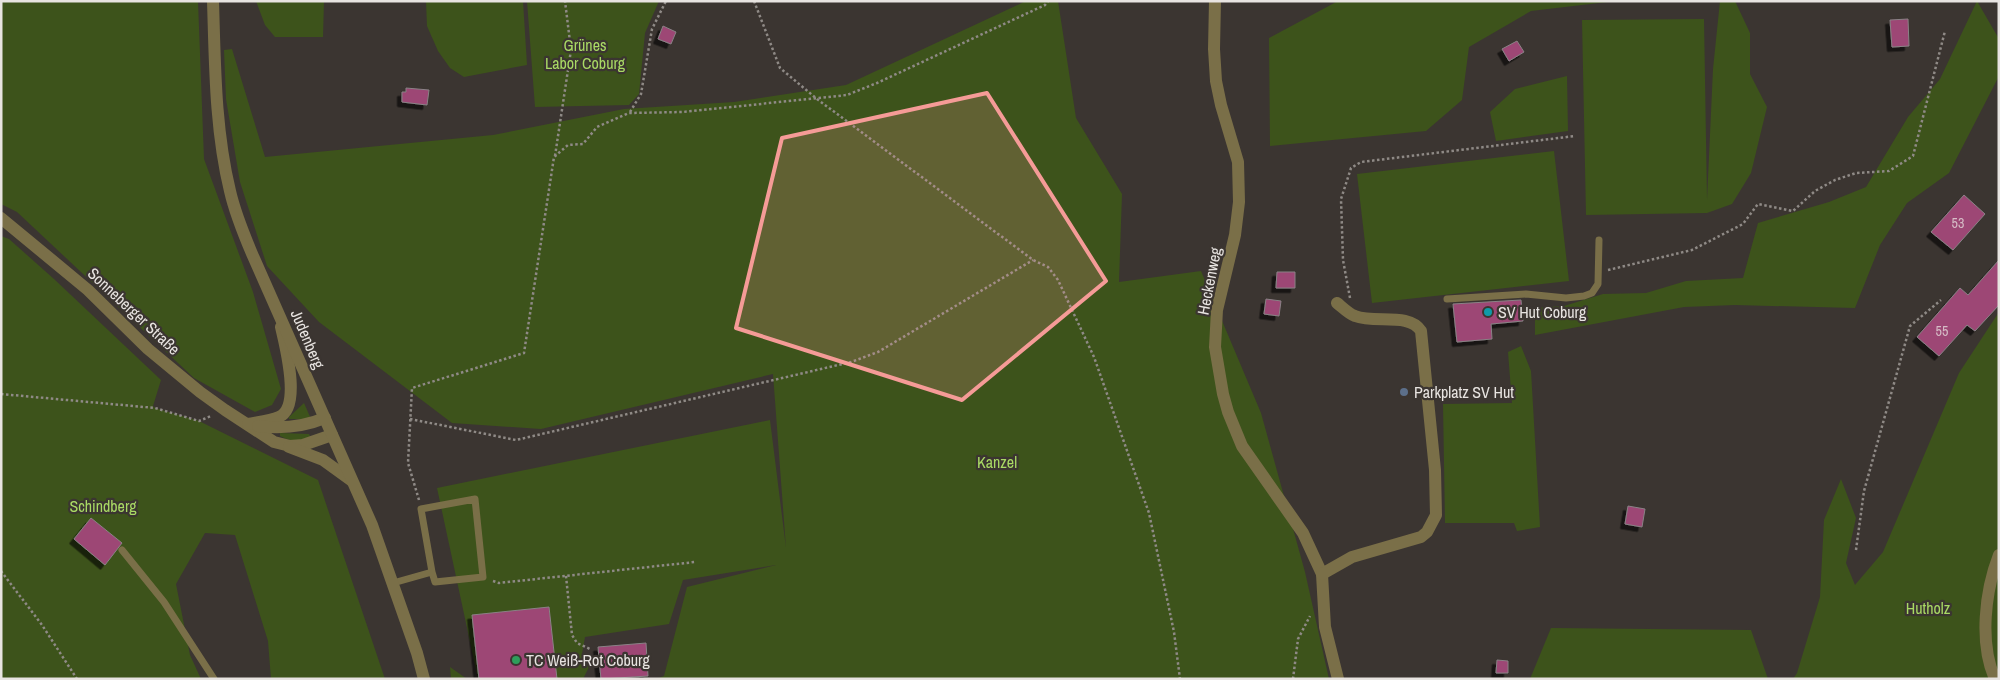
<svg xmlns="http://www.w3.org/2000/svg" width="2000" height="680" font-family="'Archivo Narrow',sans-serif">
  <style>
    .green { fill: #3d531b }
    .building { fill: #9d4674; stroke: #8a8286; filter: url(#shadow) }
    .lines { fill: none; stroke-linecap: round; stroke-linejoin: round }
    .path { stroke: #8f8a86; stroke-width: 2.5; stroke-dasharray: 2.5 2.5; stroke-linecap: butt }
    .service { stroke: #7a6f48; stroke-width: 7 }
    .minor { stroke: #7a6f48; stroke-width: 12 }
    .tertiary { stroke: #7a6f48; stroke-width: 12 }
    .marked { fill: #f59b97; fill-opacity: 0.2; stroke: #f59b97; stroke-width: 4; stroke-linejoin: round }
    .culture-dot { fill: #0f9aa8; stroke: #3b3531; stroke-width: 2 }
    .service-dot { fill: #5c6f8a; stroke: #3b3531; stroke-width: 2 }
    .leisure-dot { fill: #2e9e5b; stroke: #3b3531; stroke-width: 2 }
    .labels { text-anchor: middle; stroke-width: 4.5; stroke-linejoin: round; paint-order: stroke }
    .number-label { font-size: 14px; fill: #d5bcc6 }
    .park-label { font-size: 16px; fill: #a9da64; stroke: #3b3531 }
    .street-label { font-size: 16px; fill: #e8e4e1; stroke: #3b3531 }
    .poi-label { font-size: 16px; fill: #e8e4e1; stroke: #3b3531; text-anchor: start }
  </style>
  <defs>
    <filter id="shadow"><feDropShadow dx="-4.5" dy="4.5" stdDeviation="0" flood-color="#0009"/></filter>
  </defs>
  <rect width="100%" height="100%" fill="#3b3531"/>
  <g class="green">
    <polygon points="1,1 198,1 204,159 253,292 281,389 272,405 255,412 194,378 17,212 1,204"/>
    <polygon points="256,1 324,1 323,37 275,37 265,25"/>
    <polygon points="426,1 523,1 527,65 464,77 450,68 438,51 427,26"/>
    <polygon points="527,1 659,1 645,33 639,94 629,105 535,107"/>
    <polygon points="1026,1 1058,1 1076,118 1122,194 1119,282 1201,271 1261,413 1305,572 1329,679 656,679 664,676 687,587 776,565 683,580 669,624 585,637 582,654 593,659 583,679 478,679 437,488 770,420 786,548 773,374 541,429 452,423 319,322 267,266 240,182 226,99 224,50 232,49 265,157 493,135 624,109 734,102 846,85"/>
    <polygon points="1338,1 1616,1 1531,11 1469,47 1462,100 1426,131 1270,146 1269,38"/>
    <polygon points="1720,1 1735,1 1750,33 1750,74 1767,107 1751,173 1732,204 1707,213 1586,215 1582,20 1704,19 1707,200 1713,69"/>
    <polygon points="1977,1 1999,39 1999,76 1949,173 1907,203 1880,245 1855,308 1735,305 1684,307 1535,335 1535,308 1564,306 1603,294 1646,293 1686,281 1743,278 1758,223 1829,202 1866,187 1908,117 1940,79"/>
    <polygon points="1567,76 1568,131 1496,141 1490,112 1515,89"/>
    <polygon points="1554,151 1569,281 1372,303 1357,174"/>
    <polygon points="1,236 9,239 54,279 161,380 153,406 155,408 199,421 318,480 385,679 271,679 268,641 235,535 205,533 176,584 190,655 201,679 1,679"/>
    <polygon points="1999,312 1999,679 1793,679 1797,673 1820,597 1824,520 1841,479 1856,518 1846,563 1855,585 1883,552 1959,373"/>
    <polygon points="1521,346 1531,371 1540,527 1517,531 1514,523 1445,523 1443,404 1512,403 1508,352"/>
    <polygon points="304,403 311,419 289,419 289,417"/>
    <path d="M 280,433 L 309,434 L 311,438 C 299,442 292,442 280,436 Z"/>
    <polygon points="1551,628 1751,630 1768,679 1530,679"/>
    <polygon points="450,667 467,679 451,679"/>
  </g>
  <g class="building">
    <polygon points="1908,19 1909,46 1892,47 1890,20"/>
    <polygon points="663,26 676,32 671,44 658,39"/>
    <polygon points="1517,41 1524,52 1509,61 1502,49"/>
    <polygon points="406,88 429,90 427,105 402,102 402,92 406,92"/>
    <polygon points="1964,195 1985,214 1953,250 1931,232"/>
    <polygon points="1999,260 1999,305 1975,331 1967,325 1939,356 1917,337 1960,288 1968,295"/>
    <polygon points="1277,272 1295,272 1295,288 1276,288"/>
    <polygon points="1266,299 1281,301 1279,316 1264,314"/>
    <polygon points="1521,300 1523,321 1491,324 1492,339 1457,342 1453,304"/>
    <polygon points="1628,506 1645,509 1642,527 1625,524"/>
    <polygon points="91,518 122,543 105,565 74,539"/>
    <polygon points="549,607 557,679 479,679 472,615"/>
    <polygon points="646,643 648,676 601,679 598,647"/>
    <polygon points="1497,660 1508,661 1508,673 1496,673"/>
  </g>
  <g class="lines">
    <g class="path">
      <polyline points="754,1 780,68 817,99 1033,260 1048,267 1058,280 1094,357 1149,513 1174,632 1180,679"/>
      <polyline points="630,112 641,94 652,29 666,1"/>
      <polyline points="555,156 571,50 565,1"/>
      <polyline points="1608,270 1692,250 1743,224 1758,204 1793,211 1815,191 1835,180 1856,173 1889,171 1913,156 1945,31"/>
      <polyline points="1350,298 1343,260 1341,199 1351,168 1361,162 1575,136"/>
      <polyline points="1,394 155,408 199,421 211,416"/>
      <polyline points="410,419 516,440 851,362 878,352 1033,260"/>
      <polyline points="419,500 408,463 412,388 524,353 554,157 568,145 583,144 597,127 629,113 683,112 847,95 877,83 1045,5 1048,1"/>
      <polyline points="1856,550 1864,491 1910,326 1941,300"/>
      <polyline points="1,571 42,625 77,679"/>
      <polyline points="566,576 572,635 577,643 590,649"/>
      <polyline points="493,581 499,583 695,562"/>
      <polyline points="1293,679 1298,639 1310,616"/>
    </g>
    <g class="service">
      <polyline points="1447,299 1526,294 1566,298 1584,296 1592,293 1598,284 1599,240"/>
      <polyline points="122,550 164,602 214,679"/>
      <polyline points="393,583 432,572 421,509 475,499 483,577 435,582 432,572"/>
    </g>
    <g class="minor">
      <polyline points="1215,1 1214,49 1216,81 1221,105 1238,162 1239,202 1235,235 1217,310 1215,347 1223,394 1228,412 1242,446 1303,533 1322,574 1325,627 1338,679"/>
      <polyline points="1,218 88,290 148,349 200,392 225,410 274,442 290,446 303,445 332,435"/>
      <path d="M 248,424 C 258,422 270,421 279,417 C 302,407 285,345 281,327"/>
      <path d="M 258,426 C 281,429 303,427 325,418"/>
      <polyline points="289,447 323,460 352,481"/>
      <path d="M 1322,574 L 1352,557 L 1421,537 L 1427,532 L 1436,515 L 1435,470 L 1421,331 C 1409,312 1375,324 1355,316 C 1349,314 1342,307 1337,303"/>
      <path d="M 1995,679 C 1979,643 1985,591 1999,555"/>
    </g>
    <path class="tertiary" d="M 213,1 C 215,64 215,130 230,191 C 235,213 244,235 253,256 L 372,525 L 417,653 L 424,679"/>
  </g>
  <path class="marked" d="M 987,93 L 1106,281 L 962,400 L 736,328 L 782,138 Z"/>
  <circle class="culture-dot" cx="1488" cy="312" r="5"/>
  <circle class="service-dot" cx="1404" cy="392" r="5"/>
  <circle class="leisure-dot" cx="516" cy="660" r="5"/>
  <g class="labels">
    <g class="number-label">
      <text x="1958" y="228">53</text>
      <text x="1942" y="336">55</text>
    </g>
    <g class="park-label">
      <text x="585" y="51">Grünes<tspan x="585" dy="18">Labor Coburg</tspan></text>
      <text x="997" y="468">Kanzel</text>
      <text x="103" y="512">Schindberg</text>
      <text x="1928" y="614">Hutholz</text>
    </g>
    <g class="street-label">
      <text transform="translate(1209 281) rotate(-79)" y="6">Heckenweg</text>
      <text transform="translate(134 311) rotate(43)" y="6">Sonneberger Straße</text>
      <text transform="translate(308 339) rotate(67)" y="6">Judenberg</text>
    </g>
    <g class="poi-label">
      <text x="1498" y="318">SV Hut Coburg</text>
      <text x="1414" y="398">Parkplatz SV Hut</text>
      <text x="526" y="666">TC Weiß-Rot Coburg</text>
    </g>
  </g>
  <rect width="2000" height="680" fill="none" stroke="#e8e4e1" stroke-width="5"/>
</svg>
